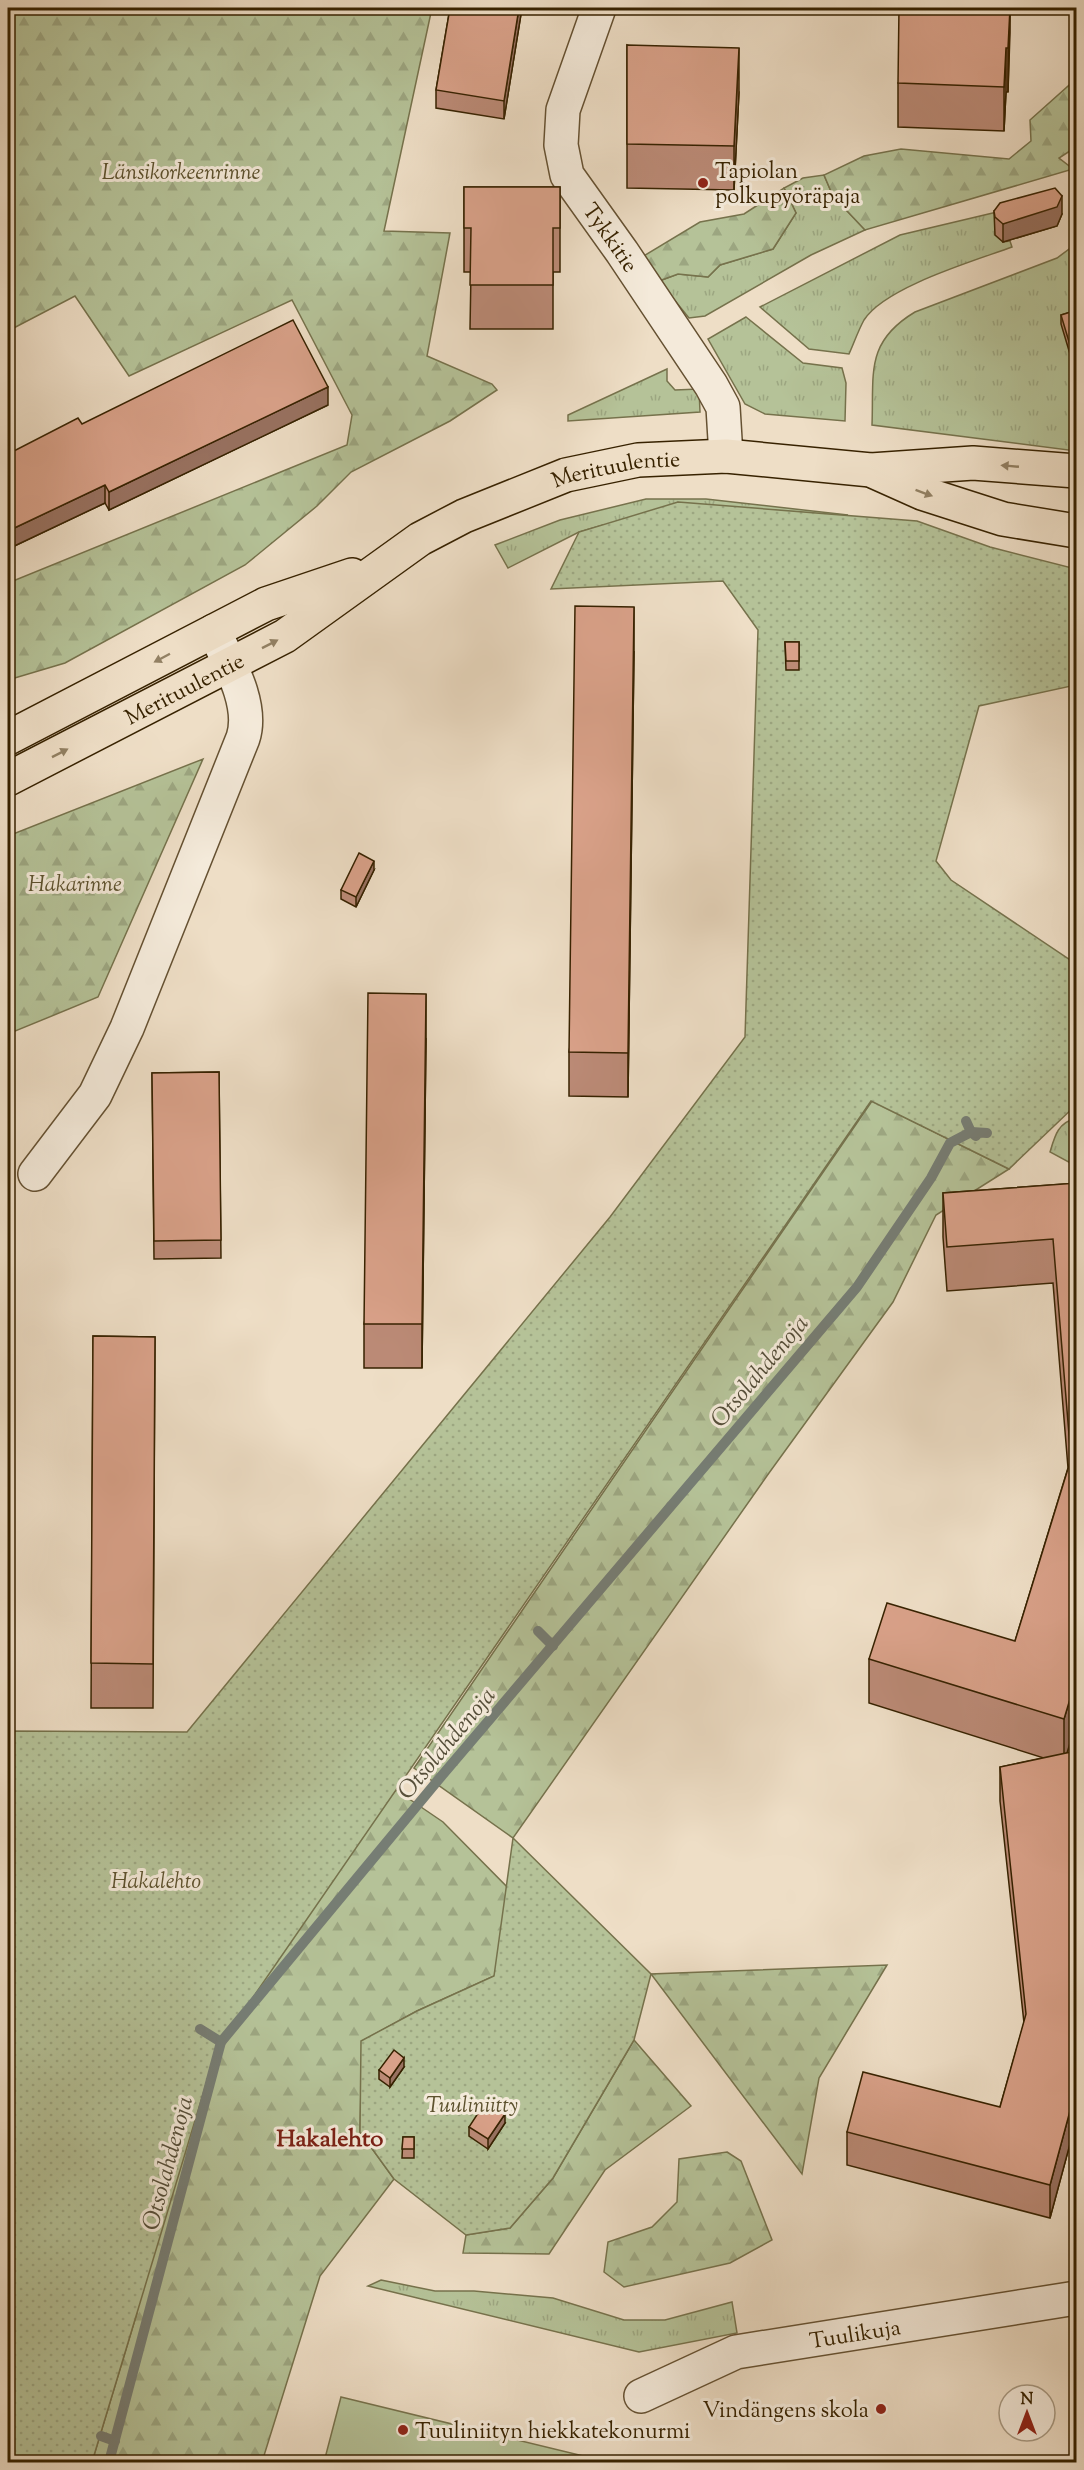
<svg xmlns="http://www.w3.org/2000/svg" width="1084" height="2470" font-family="'Sorts Mill Goudy',serif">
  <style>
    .grass { fill: url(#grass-tufts); stroke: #76724c; stroke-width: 1.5 }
    .forest { fill: url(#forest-firs); stroke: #76724c; stroke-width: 1.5 }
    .park { fill: url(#park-dots); stroke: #76724c; stroke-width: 1.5 }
    .pitch { fill: #b5c298; stroke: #76724c; stroke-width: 1.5 }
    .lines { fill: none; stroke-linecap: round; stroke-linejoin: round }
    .stream { stroke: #767d74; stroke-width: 10 }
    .minor-casing { stroke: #655132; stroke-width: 36 }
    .primary-casing { stroke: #372200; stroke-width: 36 }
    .minor { stroke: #f4eada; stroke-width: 33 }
    .primary { stroke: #eedec6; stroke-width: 33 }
    .wall { fill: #bb8a76; stroke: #372200; stroke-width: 1.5 }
    .shaded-wall { fill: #987160; stroke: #372200; stroke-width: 1.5 }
    .building { fill: #d9a189; stroke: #372200; stroke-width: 1.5 }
    .oneway { fill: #928063 }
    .poi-dot { fill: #8f2418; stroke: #f4eada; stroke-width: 2 }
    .labels { text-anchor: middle; stroke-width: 6; stroke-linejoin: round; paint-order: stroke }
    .poi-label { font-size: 22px; fill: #372200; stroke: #f4eada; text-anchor: start }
    .park-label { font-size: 22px; font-style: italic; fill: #5d522e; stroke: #f4eada }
    .street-label { font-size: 22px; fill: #372200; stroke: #f4eada }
    .water-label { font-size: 24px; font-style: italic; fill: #564f3a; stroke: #f4eada }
    .neighbourhood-label { font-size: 24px; font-weight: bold; fill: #7a1f14; stroke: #f4eada }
  </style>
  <defs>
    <pattern id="grass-tufts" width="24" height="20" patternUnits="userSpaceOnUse" patternTransform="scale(1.5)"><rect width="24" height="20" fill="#b5c298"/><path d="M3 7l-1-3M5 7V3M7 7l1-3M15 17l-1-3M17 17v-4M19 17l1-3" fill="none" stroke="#9ca681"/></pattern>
    <pattern id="forest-firs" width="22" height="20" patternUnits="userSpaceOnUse" patternTransform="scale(1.5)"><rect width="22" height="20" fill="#b5c298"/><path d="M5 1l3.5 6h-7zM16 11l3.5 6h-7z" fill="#9ca681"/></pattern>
    <pattern id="park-dots" width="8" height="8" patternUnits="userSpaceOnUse" patternTransform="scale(1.5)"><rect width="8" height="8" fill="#b5c298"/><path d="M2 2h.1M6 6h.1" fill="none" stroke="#9ca681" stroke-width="1.8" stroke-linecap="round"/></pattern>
  </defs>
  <rect width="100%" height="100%" fill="#eedec6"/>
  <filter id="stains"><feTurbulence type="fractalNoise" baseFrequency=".00333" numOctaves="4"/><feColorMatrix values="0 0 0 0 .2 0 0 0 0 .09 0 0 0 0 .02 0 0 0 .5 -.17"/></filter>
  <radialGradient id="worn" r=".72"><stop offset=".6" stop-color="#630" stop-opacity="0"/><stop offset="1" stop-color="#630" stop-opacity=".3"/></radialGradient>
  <g class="grass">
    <polygon points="824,175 833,196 865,230 811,255 705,316 689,318 659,281 678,274 708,277 720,265 773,249 796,213 784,188 803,178"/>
    <path d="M 997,212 L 995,235 L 1003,242 L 1010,241 L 1012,247 C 974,261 885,287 864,320 C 858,331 854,343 849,354 L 809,349 L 760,307 L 900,235 Z"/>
    <path d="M 1076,244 L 1076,451 L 872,425 C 874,373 865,342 915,312 L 1057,258 Z"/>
    <polygon points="746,317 803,363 842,368 846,383 845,421 765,414 745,404 708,339"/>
    <polygon points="667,369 667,381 675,390 699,389 700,412 568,421 568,415"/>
    <polygon points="646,499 706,499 848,515 603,525 579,532 508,568 495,545 560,520"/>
    <path d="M 1076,1118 L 1076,1166 L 1050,1152 C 1055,1135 1058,1123 1076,1118 Z"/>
    <polygon points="381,2280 435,2291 474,2291 553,2298 624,2320 665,2320 732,2302 737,2333 639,2352 368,2286"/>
  </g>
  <g class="forest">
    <polygon points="8,8 432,8 384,231 450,233 427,356 492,384 497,390 450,421 351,472 317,506 245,565 65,663 8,680 8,583 347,445 352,415 292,300 129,376 75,296 8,331"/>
    <polygon points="1076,79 1076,147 1059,158 1073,169 865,230 833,196 824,175 864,156 901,149 1009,159 1031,141 1030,120"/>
    <polygon points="784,188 796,213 773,249 720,265 708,277 678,274 659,281 642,257 700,222 744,214"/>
    <polygon points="203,759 98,997 8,1034 8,836"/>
    <polygon points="872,1101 1009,1169 936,1215 893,1302 769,1473 513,1838 414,1768"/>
    <polygon points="396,1790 443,1822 604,1985 494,1976 417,2011 362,2041 360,2132 394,2179 320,2276 262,2462 92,2462 137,2313 170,2053"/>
    <polygon points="887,1965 819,2078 802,2174 651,1974"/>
    <polygon points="634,2040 691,2106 605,2170 549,2254 463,2253 466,2235 510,2228 553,2178"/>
    <polygon points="727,2152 741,2161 772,2240 730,2263 624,2287 604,2272 608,2242 652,2227 677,2202 679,2159"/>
  </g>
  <g class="park">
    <polygon points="678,502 917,521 990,547 1076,569 1076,685 979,706 936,861 951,880 1076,964 1076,1105 1009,1169 871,1101 216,2051 92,2462 8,2462 8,2390 13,2370 8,1731 187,1732 610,1217 745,1037 758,630 723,581 551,589 579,532"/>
    <polygon points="513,1838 651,1974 634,2040 553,2178 510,2228 466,2235 394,2179 360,2132 361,2041 417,2011 494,1976"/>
  </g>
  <polygon class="pitch" points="341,2397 608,2462 324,2462"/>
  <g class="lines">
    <g class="stream">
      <polyline points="966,1121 971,1132 976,1136"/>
      <polyline points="538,1631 553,1646"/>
      <polyline points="200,2029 221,2042"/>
      <polyline points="101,2436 115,2441"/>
      <polyline points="109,2462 221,2042 439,1779 857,1287 931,1178 950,1143 971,1132 987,1133"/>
    </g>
    <defs>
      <g id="minor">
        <path id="s1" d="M 599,8 L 563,110 L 561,145 L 567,175 L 622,252 L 711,385 L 723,407 L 726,456"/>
        <path d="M 35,1174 L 95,1095 L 127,1028 L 243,738 C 254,704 228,661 214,631"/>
        <path id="s2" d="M 641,2396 L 736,2352 L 1076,2298"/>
      </g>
      <g id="primary">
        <polyline points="875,472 922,493 1003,519 1076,531"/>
        <polyline points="8,738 266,604 352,575"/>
        <path id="s3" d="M 8,779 L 285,636 L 420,539 L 464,516 L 566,475 L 638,460 L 726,456 L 871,470 L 973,463 L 1076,471"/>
      </g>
    </defs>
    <use href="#minor" class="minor-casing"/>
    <use href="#primary" class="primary-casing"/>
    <use href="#minor" class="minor"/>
    <use href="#primary" class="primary"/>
  </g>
  <g class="wall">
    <polygon points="450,8 522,8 504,119 436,108 436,90"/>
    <polygon points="1010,8 1008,92 1006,92 1004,131 898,127 898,83"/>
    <polygon points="627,45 739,92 734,190 627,188"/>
    <polygon points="464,187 560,187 560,272 553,272 553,329 470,329 471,272 464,272"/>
    <polygon points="994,211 1062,214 1057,226 1003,242 995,235"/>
    <polygon points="1077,310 1077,352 1070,354 1061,324 1061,315"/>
    <polygon points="328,405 109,510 105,503 8,549 8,454 82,424"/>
    <polygon points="785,642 799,642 799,670 786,670"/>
    <polygon points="634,651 628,1097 569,1096 569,1052"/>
    <polygon points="374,870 356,907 341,899 341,890"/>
    <polygon points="426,1038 422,1368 364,1368 364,1324"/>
    <polygon points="219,1072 221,1258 154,1259 152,1073"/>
    <polygon points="1077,1183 1077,1720 1067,1753 1077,1793 1077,2118 1050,2218 847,2165 847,2132 1000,2107 1024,2023 1000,1801 1000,1767 1044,1758 869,1703 869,1659 1015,1641 1068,1468 1053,1283 947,1291 943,1237 943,1193"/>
    <rect x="8" y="1263" width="4" height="50"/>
    <polygon points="93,1336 155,1337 153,1708 91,1708"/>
    <polygon points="404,2067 390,2087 379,2079 379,2070"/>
    <polygon points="505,2123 488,2149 469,2136 469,2127"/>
    <polygon points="403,2137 414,2137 414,2158 402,2158"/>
  </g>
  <g class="shaded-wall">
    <polygon points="519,8 522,8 504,119 504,101"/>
    <polygon points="1010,8 1010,33 1008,92 1008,48"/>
    <polygon points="739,48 739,92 734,190 734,146"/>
    <polygon points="1006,48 1006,92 1004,131 1004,87"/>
    <polygon points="1062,196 1062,214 1057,226 1003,242 1003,224"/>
    <polygon points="1077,343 1077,352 1070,354 1070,345"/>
    <polygon points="328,387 328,405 109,510 109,492"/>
    <polygon points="105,485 105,503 8,549 8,531"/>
    <polygon points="634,607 634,651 628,1097 628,1053"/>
    <polygon points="374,861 374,870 356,907 356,897"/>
    <polygon points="426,994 426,1038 422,1368 422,1324"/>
    <polygon points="1077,1676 1077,1720 1064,1763 1064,1719"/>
    <polygon points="404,2058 404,2067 390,2087 390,2078"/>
    <polygon points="1077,2085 1077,2118 1050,2218 1050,2185"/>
    <polygon points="505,2114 505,2123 488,2149 488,2139"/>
  </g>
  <g class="building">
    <polygon points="450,8 519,8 504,101 436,90"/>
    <polygon points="899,8 1010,8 1008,48 1006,48 1004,87 898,83"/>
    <polygon points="627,45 739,48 734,146 627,144"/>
    <polygon points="464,187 560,187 560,228 553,228 553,285 470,285 471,228 464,228"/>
    <polygon points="1055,188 1062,196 1057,207 1003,224 995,217 994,211 1000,203"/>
    <polygon points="1077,310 1077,343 1070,345 1061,315"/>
    <polygon points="293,320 328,387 109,492 105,485 8,531 8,454 78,418 82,424"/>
    <polygon points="575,606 634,607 628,1053 569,1052"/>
    <polygon points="785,642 799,642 799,661 786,661"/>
    <polygon points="359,853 374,861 356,897 341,890"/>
    <polygon points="368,993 426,994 422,1324 364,1324"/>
    <polygon points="219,1072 221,1240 154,1241 152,1073"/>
    <polygon points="1077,1183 1077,1676 1064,1719 869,1659 887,1603 1015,1641 1071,1459 1053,1239 947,1247 943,1193"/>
    <rect x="8" y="1263" width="4" height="41"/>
    <polygon points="93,1336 155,1337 153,1664 91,1663"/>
    <polygon points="1071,1752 1077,1793 1077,2085 1050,2185 847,2132 863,2072 1000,2107 1026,2014 1000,1767"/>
    <polygon points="394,2050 404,2058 390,2078 379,2070"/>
    <polygon points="486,2101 505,2114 488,2139 469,2127"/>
    <polygon points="403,2137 414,2137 414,2149 402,2149"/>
    <polygon points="830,2457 832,2463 810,2463 810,2462"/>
  </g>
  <defs><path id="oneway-solid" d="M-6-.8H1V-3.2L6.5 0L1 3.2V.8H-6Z" transform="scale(1.5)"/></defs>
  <g class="oneway">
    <use href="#oneway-solid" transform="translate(1010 466) rotate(-175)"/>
    <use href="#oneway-solid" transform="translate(924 493) rotate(20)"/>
    <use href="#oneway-solid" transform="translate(270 644) rotate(-27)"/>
    <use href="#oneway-solid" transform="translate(162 658) rotate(152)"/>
    <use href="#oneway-solid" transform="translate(60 753) rotate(-27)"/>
  </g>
  <g class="poi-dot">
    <circle cx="703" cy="183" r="6"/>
    <circle cx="881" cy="2409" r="6"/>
    <circle cx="403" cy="2430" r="6"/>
  </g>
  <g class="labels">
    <g class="poi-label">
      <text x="715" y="178">Tapiolan<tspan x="715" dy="25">polkupyöräpaja</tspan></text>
      <text x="869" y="2417" text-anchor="end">Vindängens skola</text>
      <text x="415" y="2438">Tuuliniityn hiekkatekonurmi</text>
    </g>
    <g class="park-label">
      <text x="181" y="179">Länsikorkeenrinne</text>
      <text x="75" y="891">Hakarinne</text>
      <text x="156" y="1888">Hakalehto</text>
      <text x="472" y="2112">Tuuliniitty</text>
    </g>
    <g class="street-label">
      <text dy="8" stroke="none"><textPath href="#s1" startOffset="250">Tykkitie</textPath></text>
      <text dy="8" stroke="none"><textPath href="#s3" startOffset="688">Merituulentie</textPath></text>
      <text dy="8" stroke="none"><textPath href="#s3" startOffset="198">Merituulentie</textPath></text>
      <text dy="8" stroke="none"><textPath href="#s2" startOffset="225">Tuulikuja</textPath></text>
    </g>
    <g class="water-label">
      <text transform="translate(759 1371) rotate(-50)" y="8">Otsolahdenoja</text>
      <text transform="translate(446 1743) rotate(-50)" y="8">Otsolahdenoja</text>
      <text transform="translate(167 2163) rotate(-75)" y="8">Otsolahdenoja</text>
    </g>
    <g class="neighbourhood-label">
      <text x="330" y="2146">Hakalehto</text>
    </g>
  </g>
  <rect width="1084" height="2470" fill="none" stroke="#eedec6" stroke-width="30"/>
  <rect x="9" y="9" width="1066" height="2452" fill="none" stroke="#372200" stroke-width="3"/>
  <rect x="15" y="15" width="1054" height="2440" fill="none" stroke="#372200" stroke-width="1.5"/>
  <g transform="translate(1027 2413)"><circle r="28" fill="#f4eada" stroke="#a89a83" stroke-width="1.5"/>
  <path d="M0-4.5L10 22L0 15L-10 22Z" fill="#8f2418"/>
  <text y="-9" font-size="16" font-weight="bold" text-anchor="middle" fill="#372200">N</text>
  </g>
  <rect width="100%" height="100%" filter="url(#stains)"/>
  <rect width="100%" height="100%" fill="url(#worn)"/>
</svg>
